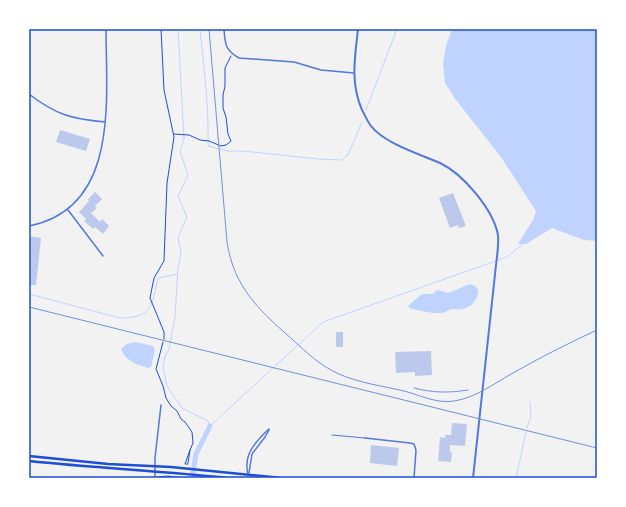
<svg xmlns="http://www.w3.org/2000/svg" width="626" height="507" font-family="Helvetica,sans-serif">
  <style>
    .water { fill: #bfd3fe }
    .lines { fill: none; stroke-linecap: round; stroke-linejoin: round }
    .stream { stroke: #bfd3fe; stroke-width: 1 }
    .river { stroke: #bfd3fe; stroke-width: 5 }
    .building { fill: #bdc9ec }
    .path { stroke: #1d4ed8; stroke-width: 1 }
    .service { stroke: #5277de; stroke-width: 1 }
    .minor { stroke: #5277de; stroke-width: 1.5 }
    .tertiary { stroke: #5277de; stroke-width: 2 }
    .primary { stroke: #1d4ed8; stroke-width: 2.5 }
    .rail { stroke: #7290e2; stroke-width: 1 }
    .neatline { fill: none; stroke: #1d4ed8; stroke-width: 1.5 }
  </style>
  <rect width="100%" height="100%" fill="#f2f2f2"/>
  <g class="water">
    <polygon points="452,29 597,29 597,241 584,240 552,228 526,244 518,244 533,220 536,211 501,157 456,100 445,83 443,64 446,46"/>
    <path d="M 470,284 L 475,286 L 478,289 C 479,299 472,307 462,309 C 459,310 456,309 453,309 C 449,309 446,312 442,313 C 432,314 420,310 411,309 L 408,306 L 422,294 L 432,294 L 438,290 L 448,293 Z"/>
    <path d="M 135,342 L 153,346 L 155,350 L 151,367 L 148,368 C 137,364 126,362 121,349 L 127,344 Z"/>
  </g>
  <g class="lines">
    <g class="stream">
      <polyline points="178,29 184,139 180,151 188,175 178,196 187,217 178,238 181,252 178,268 175,317 169,349 165,356 163,367 167,386 182,408 208,421 210,426 323,322 507,257 523,244"/>
      <path d="M 200,29 C 204,68 209,107 208,146 L 228,151 L 243,151 L 318,159 L 341,160 L 348,155 L 362,122"/>
      <polyline points="366,110 397,29"/>
      <path d="M 29,294 L 120,318 C 153,318 152,305 158,278 L 178,274"/>
      <polyline points="527,428 531,416 530,402"/>
      <polyline points="92,478 92,477"/>
      <polyline points="516,478 526,432"/>
    </g>
    <polyline class="river" points="192,478 196,454 210,426"/>
  </g>
  <g class="building">
    <polygon points="60,130 90,139 86,151 56,142"/>
    <polygon points="95,192 102,199 95,206 97,208 91,213 100,222 102,219 109,226 103,234 95,227 93,229 84,221 86,219 79,212 89,201 88,199"/>
    <polygon points="453,193 466,226 459,228 458,225 450,228 439,198"/>
    <polygon points="29,236 41,238 36,285 29,285"/>
    <rect x="336" y="332" width="7" height="15"/>
    <polygon points="431,351 432,375 415,376 415,372 396,373 395,352"/>
    <polygon points="452,423 467,424 465,446 450,445 450,452 452,452 451,462 438,461 440,437 445,438 445,435 451,435"/>
    <polygon points="371,445 399,448 397,466 370,463"/>
  </g>
  <g class="lines">
    <g class="path">
      <polyline points="161,29 164,90 174,137 167,183 164,261 154,278 150,298 164,332 164,339"/>
      <polyline points="174,134 189,135 200,140 209,141 221,146 226,145 231,141 228,134 226,117 223,108 223,95 225,86 225,68 231,56"/>
      <polyline points="163,342 156,369 163,386 166,398 171,406 177,411 181,419 185,422 192,432 193,443 190,450 188,463"/>
      <polyline points="188,464 185,464 190,450"/>
      <polyline points="157,477 168,476 182,478"/>
    </g>
    <polyline class="service" points="332,435 365,438"/>
    <g class="minor">
      <path d="M 224,29 C 225,44 225,50 239,58 L 294,62 L 321,70 L 354,73"/>
      <path d="M 29,94 C 56,115 72,119 105,122"/>
      <polyline points="68,210 103,256"/>
      <path d="M 29,226 C 120,208 106,99 106,29"/>
      <polyline points="365,438 410,443 414,444 416,450 414,478"/>
      <polyline points="249,473 252,454 265,437 269,430"/>
      <path d="M 248,474 C 243,455 255,442 269,429"/>
      <polyline points="155,478 155,458 161,405"/>
    </g>
    <path class="tertiary" d="M 358,29 C 355,58 350,82 362,110 C 365,115 367,121 371,126 C 384,143 419,154 440,163 C 463,174 493,209 498,235 C 499,244 497,256 496,265 L 473,478"/>
    <g class="primary">
      <polyline points="29,456 108,464 171,467 282,478"/>
      <path d="M 29,461 C 95,468 162,471 228,478"/>
    </g>
    <g class="rail">
      <path d="M 209,29 L 227,242 C 234,288 260,311 293,340 C 307,353 321,366 339,374 C 359,383 383,386 404,391 C 420,395 437,404 454,401 C 475,398 495,383 513,373 C 541,357 569,343 597,330"/>
      <polyline points="29,307 597,448"/>
      <path d="M 414,388 C 433,393 449,393 468,390"/>
    </g>
  </g>
  <rect width="626" height="507" fill="none" stroke="#ffffff" stroke-width="60"/>
  <rect x="30" y="30" width="566" height="447" class="neatline"/>
</svg>
